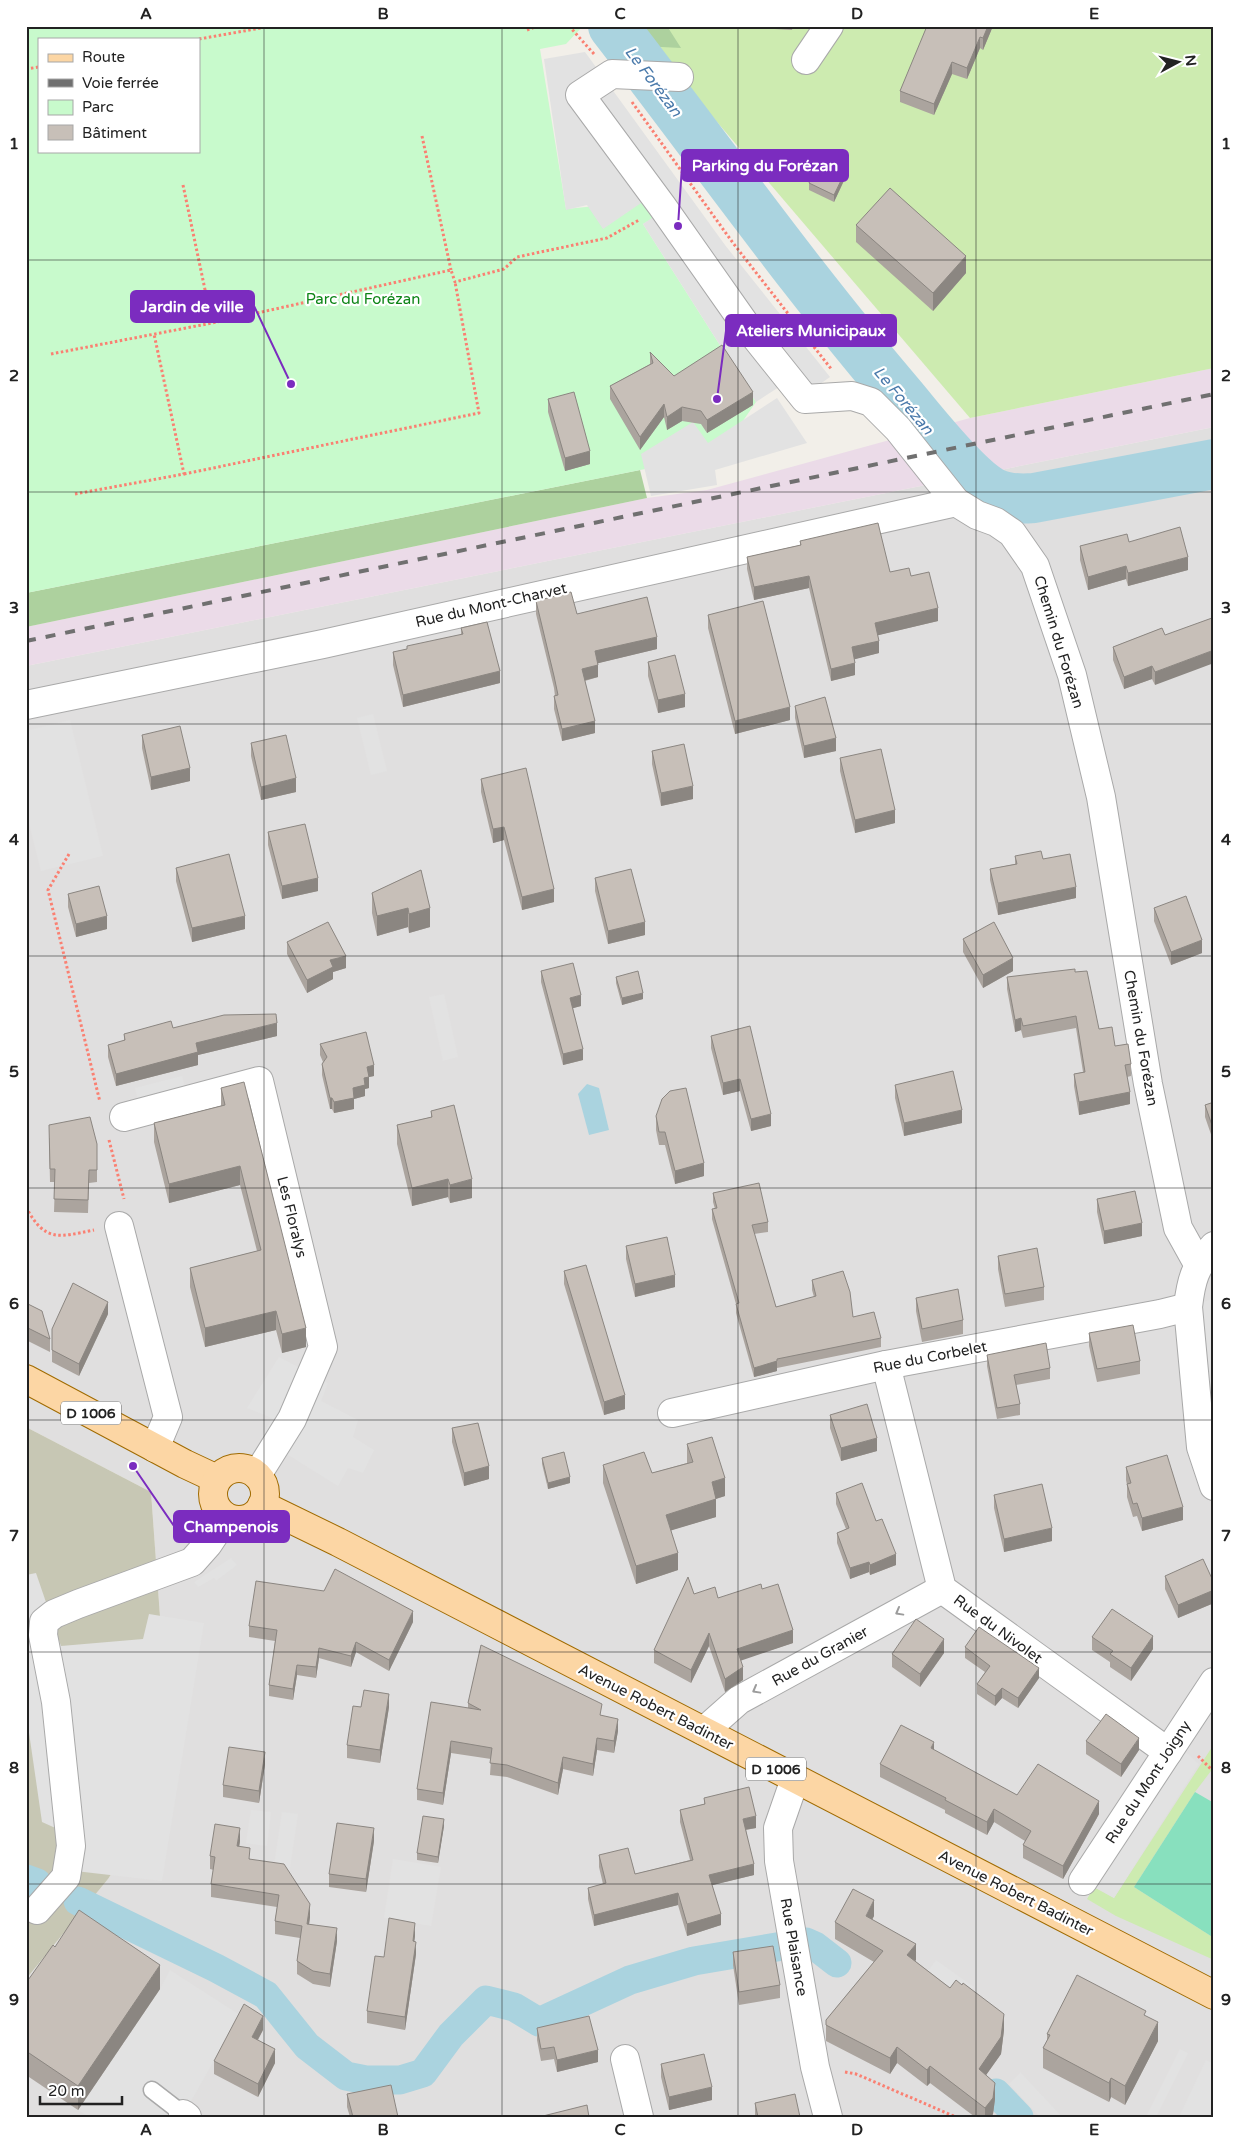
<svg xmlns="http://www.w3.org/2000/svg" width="1240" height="2143" font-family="'Varela Round',sans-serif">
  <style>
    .residential { fill: #e0dfdf }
    .industrial { fill: #ebdbe8 }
    .construction { fill: #c7c7b4 }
    .grass { fill: #cdebb0 }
    .forest { fill: #add19e }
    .park { fill: #c8facc; fill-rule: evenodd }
    .pitch { fill: #88e0be }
    .parking { fill: #e2e2e2 }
    .water { fill: #aad3df }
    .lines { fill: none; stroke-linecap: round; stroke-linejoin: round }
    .canal { stroke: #aad3df; stroke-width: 29 }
    .river { stroke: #aad3df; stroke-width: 50 }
    .service-casing { stroke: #a9a9a9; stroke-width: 19 }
    .minor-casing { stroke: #a9a9a9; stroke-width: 30 }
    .primary-casing { stroke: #a06b00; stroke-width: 30 }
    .path { stroke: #fa8072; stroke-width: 3; stroke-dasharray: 2.5 2.5; stroke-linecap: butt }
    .service { stroke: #fff; stroke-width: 16 }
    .minor { stroke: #fff; stroke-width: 28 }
    .primary { stroke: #fcd6a4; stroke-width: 28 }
    .rail { stroke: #707070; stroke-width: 4; stroke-dasharray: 10 10; stroke-linecap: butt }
    .wall { fill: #aba49e }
    .shaded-wall { fill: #8b8681 }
    .building { fill: #c7bfb8; stroke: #8b8681 }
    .oneway { stroke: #9c9c9c }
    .grid { fill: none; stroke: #222; stroke-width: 1; stroke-opacity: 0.55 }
    .labels { text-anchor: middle; stroke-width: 4.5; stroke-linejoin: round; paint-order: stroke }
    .shield { fill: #fff; stroke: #646464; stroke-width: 1 }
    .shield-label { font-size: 14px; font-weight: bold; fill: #222 }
    .park-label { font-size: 15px; fill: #0c8416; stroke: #fff }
    .street-label { font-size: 15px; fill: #222; stroke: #fff }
    .water-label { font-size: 16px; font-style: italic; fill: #4a7aab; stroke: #fff }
    .leader { fill: none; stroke: #7b2cbf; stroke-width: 2 }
    .callout-dot { fill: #7b2cbf; stroke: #fff; stroke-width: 2 }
    .callout { fill: #7b2cbf; stroke: #7b2cbf; stroke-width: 2 }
    .callout-label { font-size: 16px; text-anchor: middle; font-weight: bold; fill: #fff }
    .neatline { fill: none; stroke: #222; stroke-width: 2 }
    .grid-label { font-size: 16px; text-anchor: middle; font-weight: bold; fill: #222 }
  </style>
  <rect width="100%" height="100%" fill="#f2efe9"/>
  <polygon class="residential" points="1214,427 1214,2117 26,2117 26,1979 108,1879 172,1783 151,1492 26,1427 26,666"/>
  <polygon class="industrial" points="1214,368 1214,427 26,666 26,627 647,498 707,490 970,418"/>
  <polygon class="construction" points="26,1427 151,1492 172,1783 108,1879 26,1979"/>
  <g class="grass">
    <polygon points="635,26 1214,26 1214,368 970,418"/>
    <polygon points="1214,1744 1214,1767 1195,1792 1134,1887 1214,1938 1214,1960 1116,1916 1087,1899 1094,1887 1114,1898"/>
  </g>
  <g class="forest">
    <polygon points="586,26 667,26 681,48 603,44"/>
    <polygon points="640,470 647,498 26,627 26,593"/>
  </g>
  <path class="park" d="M 26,26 L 583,26 L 566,44 L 540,49 L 566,209 L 645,201 L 655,217 L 643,224 L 756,402 L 720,454 L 26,593 ZM 39,39 L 199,39 L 199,151 L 39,151 Z"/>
  <polygon class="pitch" points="1195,1792 1214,1803 1214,1938 1134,1887"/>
  <g class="parking">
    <polygon points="585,52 725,245 830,377 793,403 779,387 756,402 643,224 655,216 644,201 603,229 587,205 566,210 544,59"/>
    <polygon points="777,398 807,443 715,470 717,485 651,496 641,454 693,422 708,443"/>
    <polygon points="373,714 387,771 371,775 357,718"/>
    <polygon points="70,720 103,856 41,871 26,811 26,731"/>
    <polygon points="444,994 458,1057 443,1061 429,997"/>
    <polygon points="182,1076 185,1088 138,1100 135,1088"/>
    <polygon points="1214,1298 1214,1399 1209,1385 1201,1303"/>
    <polygon points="279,1357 328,1383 321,1401 358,1420 353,1437 374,1450 363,1473 348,1468 338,1486 261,1438 272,1418 247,1408"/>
    <polygon points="231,1558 237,1565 216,1581 214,1578 198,1587 194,1582"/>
    <polygon points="36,1573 61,1646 143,1639 149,1614 204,1623 162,1881 58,1869 62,1831 42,1822 26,1712 26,1575"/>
    <polygon points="1186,1752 1199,1764 1114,1898 1094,1887"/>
    <polygon points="251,1810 271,1812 267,1846 246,1843"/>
    <polygon points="282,1812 298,1814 289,1874 273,1872"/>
    <polygon points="393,1859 441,1867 431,1926 384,1918"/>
    <polygon points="936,1960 974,1987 966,1999 928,1971"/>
    <polygon points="170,1970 240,2015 182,2117 89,2117 78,2110 160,1989"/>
    <polygon points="1180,2049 1188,2053 1156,2117 1146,2117"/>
    <polygon points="1206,2060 1214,2064 1214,2117 1179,2117"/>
    <polygon points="1021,2072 1021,2073 1062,2117 1040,2117 1009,2084"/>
  </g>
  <g class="water">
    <polygon points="595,26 625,26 630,32 612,44"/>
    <polygon points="587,1084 599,1088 609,1130 589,1135 578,1094"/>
  </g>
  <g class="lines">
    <g class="canal">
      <polyline points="26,1879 37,1883"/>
      <polyline points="78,1901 216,1968 266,1995 307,2046 346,2076 366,2080 400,2080 423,2073 451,2035 486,2000 514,2007 539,2022 630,1980 694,1961 806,1942 815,1946 837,1963"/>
      <polyline points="996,2093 1019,2117"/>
    </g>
    <path class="river" d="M 613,26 C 709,150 800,279 902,398 C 923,423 967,480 994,493 C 1007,499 1020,499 1034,498 L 1214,464"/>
    <defs>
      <polyline id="service" points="152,2090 183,2114"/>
      <g id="minor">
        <polyline points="806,60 829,26"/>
        <polyline points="679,77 612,74 580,95 662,206 745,324 805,399 852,396 871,402 898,429 956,502 977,515 996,522 1012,533 1035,566 1072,675 1101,797 1148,1084 1178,1228 1198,1264"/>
        <polyline points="26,705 323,644 956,502"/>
        <polyline points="124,1117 259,1081 323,1347 292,1419 257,1475"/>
        <polyline points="119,1226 168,1417 155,1448"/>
        <path d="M 1214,1246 C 1195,1266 1191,1280 1188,1307 L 1201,1447 L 1214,1486"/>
        <polyline points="886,1365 942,1589 1168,1752"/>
        <polyline points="672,1413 886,1365 1160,1314 1188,1307"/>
        <polyline points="704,1731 739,1700 942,1589"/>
        <polyline points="795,1779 778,1828 779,1861 815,2067 828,2117"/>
        <polyline points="1083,1881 1214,1682"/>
        <polyline points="37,1910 66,1877 71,1846 56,1702 43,1635 44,1622 54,1614 78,1604 192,1562 208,1544 226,1517"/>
        <polyline points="625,2059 639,2117"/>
        <polyline points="183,2114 187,2117"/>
      </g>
      <g id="primary">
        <polyline points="26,1379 185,1464 217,1479"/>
        <circle cx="239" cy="1494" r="26"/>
        <polyline points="262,1505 338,1542 1214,1995"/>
      </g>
    </defs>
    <use href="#service" class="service-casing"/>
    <use href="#minor" class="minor-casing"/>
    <use href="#primary" class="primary-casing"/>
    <g class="path">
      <polyline points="569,26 594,54"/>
      <polyline points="527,30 538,26"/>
      <polyline points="199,39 272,26"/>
      <polyline points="26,69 39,67"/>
      <polyline points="632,102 733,243 832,370"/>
      <polyline points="422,136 451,270"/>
      <polyline points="183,185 212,323"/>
      <polyline points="51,354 212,323 451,270 455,282 504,269 517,257 607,238 639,220"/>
      <polyline points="184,474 479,413 455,282"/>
      <polyline points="75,494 184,474 154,334"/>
      <polyline points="69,854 48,890 100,1102"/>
      <polyline points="109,1140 124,1199"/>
      <path d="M 26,1207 C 45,1243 59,1237 94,1230"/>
      <polyline points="1198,1756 1212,1770"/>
      <polyline points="845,2072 856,2074 956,2117"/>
    </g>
    <use href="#service" class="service"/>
    <use href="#minor" class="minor"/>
    <use href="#primary" class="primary"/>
    <polyline class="rail" points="26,641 1214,394"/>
  </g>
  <g class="wall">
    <polygon points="756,26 793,26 792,30 756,28"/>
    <polygon points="993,26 983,50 980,48 967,79 952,74 934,115 900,102 900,91"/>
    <polygon points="847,174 834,202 809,190 809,183"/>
    <polygon points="856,225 966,273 933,311 856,242"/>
    <polygon points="650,352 674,376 753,405 707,433 701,424 682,421 667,430 664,417 640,450 610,399 610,386 650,364"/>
    <polygon points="548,399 590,464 565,471 548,412"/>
    <polygon points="800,541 890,572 911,576 938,621 878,635 879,653 854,659 855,675 831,681 809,588 754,600 747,569 747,557 800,545"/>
    <polygon points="1129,542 1188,570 1128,586 1126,579 1088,590 1080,560 1080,546"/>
    <polygon points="536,601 577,614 657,649 598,663 598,677 585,681 595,733 562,741 554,709 554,696 555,696 554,688 536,614"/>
    <polygon points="708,615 790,720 735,734 708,628"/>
    <polygon points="461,628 500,683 403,707 393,665 393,652 407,649 461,635"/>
    <polygon points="1162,628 1155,685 1152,679 1124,689 1113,660 1113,647"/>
    <polygon points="648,662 685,707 658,713 648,676"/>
    <polygon points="795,706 836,751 804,758 795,718"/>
    <polygon points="142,735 190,781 151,790 142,748"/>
    <polygon points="251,743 296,792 261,800 251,756"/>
    <polygon points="652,751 693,799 661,806 652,764"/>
    <polygon points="840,758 895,823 855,833 840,771"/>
    <polygon points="481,779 554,902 522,910 504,840 493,843 481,792"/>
    <polygon points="268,832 318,891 282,899 268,845"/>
    <polygon points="1015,856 1043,859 1076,898 998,915 990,880 990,869 1015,864"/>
    <polygon points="176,868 245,929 192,942 176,881"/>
    <polygon points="421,870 430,927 409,933 408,927 377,936 372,913 372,893"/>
    <polygon points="595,878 645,935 608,944 595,891"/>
    <polygon points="68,894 107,929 76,937 68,907"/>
    <polygon points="1154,908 1202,953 1171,965 1154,921"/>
    <polygon points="963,939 1013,971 983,988 963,952"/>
    <polygon points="287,942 346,968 333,972 333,979 307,993 287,954"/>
    <polygon points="541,971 581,1006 573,1008 583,1060 563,1065 541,982"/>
    <polygon points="1075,972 1099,1029 1115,1046 1131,1064 1131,1076 1127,1077 1130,1104 1079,1115 1074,1086 1074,1074 1083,1072 1076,1028 1023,1038 1021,1030 1015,1032 1007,989 1007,977"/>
    <polygon points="616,977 643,999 622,1005 616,983"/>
    <polygon points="173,1028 277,1036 198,1055 198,1065 116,1086 108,1057 108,1045 124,1041 124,1034"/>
    <polygon points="711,1036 771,1126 751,1131 740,1091 723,1095 711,1048"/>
    <polygon points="320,1044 374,1076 369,1077 369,1088 365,1089 365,1096 354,1099 354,1109 334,1113 332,1109 330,1109 322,1075 322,1064 323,1062 320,1055"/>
    <polygon points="895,1085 962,1123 904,1136 895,1098"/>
    <polygon points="221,1088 306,1347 282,1353 276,1330 205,1347 190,1287 190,1268 257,1251 240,1185 169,1203 154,1142 154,1123 221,1106"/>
    <polygon points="1214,1102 1214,1143 1205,1117 1205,1105"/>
    <polygon points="431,1111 472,1198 450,1203 448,1197 412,1206 397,1144 397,1125 431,1117"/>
    <polygon points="656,1116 704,1176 675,1184 665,1145 659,1145 656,1130"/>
    <polygon points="49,1138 97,1144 97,1182 89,1183 88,1213 54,1212 55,1182 50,1182"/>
    <polygon points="713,1193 768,1222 768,1232 754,1234 776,1307 814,1297 812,1290 812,1280 853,1317 881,1338 881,1347 777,1368 777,1371 754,1377 736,1313 736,1304 712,1219 712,1209 715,1209 713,1202"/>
    <polygon points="1097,1199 1142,1236 1104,1244 1097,1212"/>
    <polygon points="626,1246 675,1287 635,1297 626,1259"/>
    <polygon points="998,1256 1044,1287 1044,1300 1005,1307 998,1269"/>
    <polygon points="564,1271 625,1409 604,1415 564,1284"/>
    <polygon points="916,1298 963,1320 963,1334 922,1342 916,1311"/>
    <polygon points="26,1303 50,1339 50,1352 26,1340"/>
    <polygon points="108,1314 79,1376 52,1362 52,1329"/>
    <polygon points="1089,1333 1140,1361 1140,1374 1097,1382 1089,1346"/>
    <polygon points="987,1355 1050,1368 1050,1379 1016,1385 1020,1404 1020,1415 997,1419 987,1366"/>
    <polygon points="830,1415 877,1451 841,1461 830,1428"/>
    <polygon points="452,1428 489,1479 464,1486 452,1442"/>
    <polygon points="687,1444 725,1496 716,1499 716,1517 671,1530 678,1570 636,1584 603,1483 603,1465 652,1473 687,1463"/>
    <polygon points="542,1458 570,1483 548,1489 542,1464"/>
    <polygon points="1126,1467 1183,1520 1142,1531 1137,1516 1133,1517 1127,1497 1127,1485 1126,1480"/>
    <polygon points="836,1493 876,1521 896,1565 870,1575 869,1572 850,1579 837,1543 837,1533 846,1529 836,1504"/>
    <polygon points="994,1495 1052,1541 1004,1552 994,1508"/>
    <polygon points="1165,1576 1214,1590 1214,1603 1178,1618 1165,1589"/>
    <polygon points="762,1589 793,1643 740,1660 743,1680 725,1692 709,1646 691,1683 654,1663 654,1650 694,1594 718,1598"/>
    <polygon points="413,1622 389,1671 356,1652 351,1667 319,1658 316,1678 297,1675 293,1700 269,1696 269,1685 275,1641 249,1637 249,1626"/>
    <polygon points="1092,1637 1153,1649 1131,1681 1110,1667 1110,1662 1092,1650"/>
    <polygon points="965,1647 1039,1678 1018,1708 1002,1698 995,1706 977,1694 977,1684 985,1672 965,1658"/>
    <polygon points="944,1653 920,1687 892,1667 892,1654"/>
    <polygon points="468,1703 602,1716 618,1731 614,1753 597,1750 593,1776 563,1769 558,1795 507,1777 490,1775 491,1759 451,1753 443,1805 417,1800 417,1789 468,1708"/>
    <polygon points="361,1707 389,1707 380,1763 347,1758 347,1745"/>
    <polygon points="1086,1741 1139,1750 1121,1777 1086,1754"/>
    <polygon points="934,1750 1017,1795 1099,1814 1063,1879 1023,1858 1023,1845 1025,1841 994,1822 987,1835 945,1813 945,1810 880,1777 880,1764"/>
    <polygon points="265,1764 259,1803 223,1797 223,1785"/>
    <polygon points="704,1798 756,1828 746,1830 754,1875 712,1885 721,1925 687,1936 678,1905 594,1926 588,1899 588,1888 603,1884 599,1867 599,1855 635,1874 690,1860 680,1822 680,1810 704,1804"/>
    <polygon points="444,1826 438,1863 417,1860 417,1853"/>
    <polygon points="240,1841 239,1847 250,1859 310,1917 309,1925 337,1941 330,1987 313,1984 297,1974 297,1961 300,1938 275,1934 275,1921 277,1907 211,1897 211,1884 214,1870 210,1869 210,1856"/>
    <polygon points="374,1841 366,1892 329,1887 329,1874"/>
    <polygon points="874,1916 872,1919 916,1960 915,1961 1004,2030 1001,2054 986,2075 995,2099 993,2114 991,2117 975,2117 930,2083 927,2086 897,2063 890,2074 826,2041 826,2020 874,1962 835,1939 835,1922"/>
    <polygon points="415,1936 414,1941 416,1954 405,2030 367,2023 367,2011 384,1957"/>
    <polygon points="733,1952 780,1985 780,1998 739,2005 733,1965"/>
    <polygon points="26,1983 160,1989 78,2110 26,2075"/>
    <polygon points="1146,2016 1158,2041 1125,2105 1111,2097 1109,2102 1043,2068 1043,2048 1047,2041 1047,2034"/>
    <polygon points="537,2028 598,2062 557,2072 554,2059 541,2061 537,2040"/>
    <polygon points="263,2030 258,2040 275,2063 258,2097 214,2074 214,2061"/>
    <polygon points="661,2064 712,2100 669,2110 661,2077"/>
    <polygon points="347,2094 398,2117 350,2117 347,2107"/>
    <polygon points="755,2103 800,2117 755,2117"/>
  </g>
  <g class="shaded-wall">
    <polygon points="988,26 993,26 983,50 983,38"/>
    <polygon points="980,37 980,48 967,79 967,68"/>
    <polygon points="952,62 952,74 934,115 934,104"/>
    <polygon points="847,168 847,174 834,202 834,195"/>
    <polygon points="966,256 966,273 933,311 933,293"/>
    <polygon points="753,392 753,405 707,433 707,420"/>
    <polygon points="664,404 664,417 640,450 640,437"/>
    <polygon points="682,407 682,421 667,430 667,417"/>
    <polygon points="590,451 590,464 565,471 565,458"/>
    <polygon points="1188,557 1188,570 1128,586 1128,573"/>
    <polygon points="1126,566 1126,579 1088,590 1088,577"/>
    <polygon points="809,576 809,588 754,600 754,587"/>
    <polygon points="938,608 938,621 875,636 875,623"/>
    <polygon points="657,637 657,649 595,664 595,651"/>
    <polygon points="879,641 879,653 852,660 852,647"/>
    <polygon points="1214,650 1214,663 1155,685 1155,672"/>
    <polygon points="855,663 855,675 831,681 831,669"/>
    <polygon points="598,665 598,677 582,681 582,669"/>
    <polygon points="1152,666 1152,679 1124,689 1124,677"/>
    <polygon points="500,671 500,683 403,707 403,695"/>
    <polygon points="685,694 685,707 658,713 658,700"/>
    <polygon points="790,707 790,720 735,734 735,721"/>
    <polygon points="595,721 595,733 562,741 562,729"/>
    <polygon points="836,738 836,751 804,758 804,746"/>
    <polygon points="190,768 190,781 151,790 151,777"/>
    <polygon points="296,778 296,792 261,800 261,787"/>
    <polygon points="693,786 693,799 661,806 661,793"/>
    <polygon points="895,810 895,823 855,833 855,820"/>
    <polygon points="504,827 504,840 493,843 493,829"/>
    <polygon points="318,878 318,891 282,899 282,886"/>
    <polygon points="1076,887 1076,898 998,915 998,903"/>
    <polygon points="554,889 554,902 522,910 522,897"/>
    <polygon points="408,908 408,927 377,936 377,916"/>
    <polygon points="430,908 430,927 409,933 409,914"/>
    <polygon points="107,916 107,929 76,937 76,924"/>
    <polygon points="245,916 245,929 192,942 192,928"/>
    <polygon points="645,922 645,935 608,944 608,931"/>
    <polygon points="1202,940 1202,953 1171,965 1171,952"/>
    <polygon points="346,956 346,968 333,972 333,979 307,993 307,980 330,960"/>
    <polygon points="1013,958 1013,971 983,988 983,975"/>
    <polygon points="643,993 643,999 622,1005 622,998"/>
    <polygon points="581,995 581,1006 570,1009 570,998"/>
    <polygon points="1021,1018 1021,1030 1015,1032 1015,1020"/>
    <polygon points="277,1023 277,1036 198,1055 198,1065 116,1086 116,1074 196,1043"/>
    <polygon points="583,1049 583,1060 563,1065 563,1054"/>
    <polygon points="374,1065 374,1076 369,1077 369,1088 365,1089 365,1096 354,1099 354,1109 334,1113 334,1102 353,1088 364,1078 367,1067"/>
    <polygon points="740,1079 740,1091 723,1095 723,1083"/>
    <polygon points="1130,1092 1130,1104 1079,1115 1079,1102"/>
    <rect x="330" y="1098" width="2" height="11"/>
    <polygon points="962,1110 962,1123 904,1136 904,1123"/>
    <polygon points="771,1114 771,1126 751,1131 751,1119"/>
    <polygon points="704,1163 704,1176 675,1184 675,1171"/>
    <polygon points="240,1166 240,1185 169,1203 169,1184"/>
    <polygon points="448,1179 448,1197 412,1206 412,1188"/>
    <polygon points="472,1179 472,1198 450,1203 450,1185"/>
    <polygon points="1142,1223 1142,1236 1104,1244 1104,1231"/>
    <polygon points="675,1275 675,1287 635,1297 635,1284"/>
    <polygon points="108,1302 108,1314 79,1376 79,1364"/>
    <polygon points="276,1311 276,1330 205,1347 205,1328"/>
    <polygon points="306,1328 306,1347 282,1353 282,1334"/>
    <polygon points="777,1361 777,1371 754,1377 754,1368"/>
    <polygon points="625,1395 625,1409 604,1415 604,1402"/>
    <polygon points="877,1438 877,1451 841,1461 841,1448"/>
    <polygon points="489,1466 489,1479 464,1486 464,1473"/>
    <polygon points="570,1477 570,1483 548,1489 548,1483"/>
    <polygon points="725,1478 725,1496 712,1500 712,1482"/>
    <polygon points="716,1499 716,1517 666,1532 666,1515"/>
    <polygon points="1183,1507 1183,1520 1142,1531 1142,1518"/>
    <polygon points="1052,1528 1052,1541 1004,1552 1004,1539"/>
    <polygon points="678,1553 678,1570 636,1584 636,1566"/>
    <polygon points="896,1554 896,1565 870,1575 870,1565"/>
    <polygon points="869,1562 869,1572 850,1579 850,1568"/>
    <polygon points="1214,1590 1214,1603 1178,1618 1178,1605"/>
    <polygon points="413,1611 413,1622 389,1671 389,1660"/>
    <polygon points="793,1630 793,1643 737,1662 737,1649"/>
    <polygon points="709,1633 709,1646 691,1683 691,1670"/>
    <polygon points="1153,1636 1153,1649 1131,1681 1131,1668"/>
    <polygon points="944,1639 944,1653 920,1687 920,1674"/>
    <polygon points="356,1642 356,1652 351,1667 351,1656"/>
    <polygon points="319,1648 319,1658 316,1678 316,1667"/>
    <polygon points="297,1665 297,1675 293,1700 293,1689"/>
    <polygon points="743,1667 743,1680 725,1692 725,1679"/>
    <polygon points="1039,1668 1039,1678 1018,1708 1018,1698"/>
    <polygon points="1002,1688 1002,1698 995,1706 995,1696"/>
    <polygon points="389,1694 389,1707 380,1763 380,1750"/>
    <polygon points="618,1719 618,1731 614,1753 614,1741"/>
    <polygon points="597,1738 597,1750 593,1776 593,1764"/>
    <polygon points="1139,1738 1139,1750 1121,1777 1121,1764"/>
    <polygon points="451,1741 451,1753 443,1805 443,1793"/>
    <polygon points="934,1742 934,1755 931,1748"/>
    <polygon points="265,1752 265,1764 259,1803 259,1791"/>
    <polygon points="563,1757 563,1769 558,1795 558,1783"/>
    <polygon points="1099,1801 1099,1814 1063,1879 1063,1866"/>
    <polygon points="994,1809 994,1822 987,1835 987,1822"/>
    <polygon points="756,1816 756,1828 743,1830 743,1819"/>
    <polygon points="444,1819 444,1826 438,1863 438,1857"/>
    <polygon points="240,1828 240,1841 237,1859 237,1846"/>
    <polygon points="374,1828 374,1841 366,1892 366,1879"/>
    <polygon points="754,1864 754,1875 709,1886 709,1875"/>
    <polygon points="678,1893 678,1905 594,1926 594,1915"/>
    <polygon points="874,1900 874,1916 866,1932 866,1916"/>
    <polygon points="310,1904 310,1917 307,1937 307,1924"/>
    <polygon points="721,1914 721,1925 687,1936 687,1924"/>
    <polygon points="415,1923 415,1936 413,1953 413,1941"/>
    <polygon points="337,1928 337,1941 330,1987 330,1974"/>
    <polygon points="416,1942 416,1954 405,2030 405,2017"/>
    <polygon points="916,1944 916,1960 907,1971 907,1955"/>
    <polygon points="160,1965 160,1989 78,2110 78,2086"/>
    <polygon points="1004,2014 1004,2030 1001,2054 979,2085 979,2069"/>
    <polygon points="263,2016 263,2030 252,2050 252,2037"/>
    <polygon points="1158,2022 1158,2041 1125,2105 1125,2086"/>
    <polygon points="897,2047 897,2063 890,2074 890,2058"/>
    <polygon points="275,2049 275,2063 258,2097 258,2084"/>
    <polygon points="598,2050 598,2062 557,2072 557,2060"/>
    <polygon points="930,2066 930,2083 927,2086 927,2070"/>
    <polygon points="1111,2078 1111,2097 1109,2102 1109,2083"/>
    <polygon points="995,2083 995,2099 993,2114 991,2117 985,2117 985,2108"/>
    <polygon points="712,2087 712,2100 669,2110 669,2097"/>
  </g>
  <g class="building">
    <polygon points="927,26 988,26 983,38 980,37 967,68 952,62 934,104 900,91"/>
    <polygon points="822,156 847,168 834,195 809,183"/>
    <polygon points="890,188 966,256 933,293 856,225"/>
    <polygon points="722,345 753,392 707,420 701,411 682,407 667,417 664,404 640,437 610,386 653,363 650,352 674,376"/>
    <polygon points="574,392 590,451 565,458 548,399"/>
    <polygon points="878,523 890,572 909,568 911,576 929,572 938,608 875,623 879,641 852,647 855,663 831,669 809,576 754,587 747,557 801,545 800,541"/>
    <polygon points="1180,527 1188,557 1128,573 1126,566 1088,577 1080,546 1127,534 1129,542"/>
    <polygon points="571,592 577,614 647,597 657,637 595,651 598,665 582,669 595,721 562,729 554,696 558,695 554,676 536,601"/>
    <polygon points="763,601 790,707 735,721 708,615"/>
    <polygon points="1212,618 1214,623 1214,650 1155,672 1152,666 1124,677 1113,647 1162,628 1165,635"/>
    <polygon points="487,622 500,671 403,695 393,652 407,649 407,646 463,634 461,628"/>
    <polygon points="675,655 685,694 658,700 648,662"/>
    <polygon points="825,697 836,738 804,746 795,706"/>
    <polygon points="180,726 190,768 151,777 142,735"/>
    <polygon points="286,735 296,778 261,787 251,743"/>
    <polygon points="684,744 693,786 661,793 652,751"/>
    <polygon points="881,749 895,810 855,820 840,758"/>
    <polygon points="526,768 554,889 522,897 504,827 493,829 481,779"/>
    <polygon points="305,824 318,878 282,886 268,832"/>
    <polygon points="1041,851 1043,859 1070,854 1076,887 998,903 990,869 1017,864 1015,856"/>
    <polygon points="229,854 245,916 192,928 176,868"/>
    <polygon points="631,869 645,922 608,931 595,878"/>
    <polygon points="421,870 430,908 409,914 408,908 377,916 372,893"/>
    <polygon points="99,886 107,916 76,924 68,894"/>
    <polygon points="1186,896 1202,940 1171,952 1154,908"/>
    <polygon points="328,922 346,956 330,960 333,967 307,980 287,942"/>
    <polygon points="994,922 1013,958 983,975 963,939"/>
    <polygon points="573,963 581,995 570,998 583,1049 563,1054 541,971"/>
    <polygon points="1075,969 1075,972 1087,971 1099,1029 1112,1027 1115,1046 1128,1044 1131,1064 1125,1065 1130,1092 1079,1102 1074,1074 1085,1072 1076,1016 1023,1026 1021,1018 1015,1020 1007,977"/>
    <polygon points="638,971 643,993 622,998 616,977"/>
    <polygon points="276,1014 277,1023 196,1043 198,1052 116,1074 108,1045 125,1040 124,1034 171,1021 173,1028 224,1015"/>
    <polygon points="750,1026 771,1114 751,1119 740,1079 723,1083 711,1036"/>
    <polygon points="366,1032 374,1065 367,1067 369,1077 364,1078 365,1085 353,1088 354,1098 334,1102 332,1098 330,1098 322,1064 327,1057 320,1044"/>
    <polygon points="953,1071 962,1110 904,1123 895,1085"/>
    <polygon points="244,1082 306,1328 282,1334 276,1311 205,1328 190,1268 261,1250 240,1166 169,1184 154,1123 225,1105 221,1088"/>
    <polygon points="686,1088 704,1163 675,1171 665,1132 659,1132 656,1116 662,1099 670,1091"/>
    <polygon points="1214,1102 1214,1131 1205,1105"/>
    <polygon points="454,1105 472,1179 450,1185 448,1179 412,1188 397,1125 432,1117 431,1111"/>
    <polygon points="90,1117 97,1144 97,1170 89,1170 88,1200 54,1199 55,1169 50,1169 49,1125"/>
    <polygon points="759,1183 768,1222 752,1225 776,1307 816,1296 812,1280 843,1271 850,1292 853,1317 874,1312 881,1338 777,1359 777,1361 754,1368 736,1304 739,1303 712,1209 717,1208 713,1193"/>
    <polygon points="1135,1191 1142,1223 1104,1231 1097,1199"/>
    <polygon points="667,1237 675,1275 635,1284 626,1246"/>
    <polygon points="1037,1248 1044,1287 1005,1294 998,1256"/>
    <polygon points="586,1265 625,1395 604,1402 564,1271"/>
    <polygon points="73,1283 108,1302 79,1364 52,1350 52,1329"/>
    <polygon points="958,1289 963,1320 922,1329 916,1298"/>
    <polygon points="26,1303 42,1311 50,1339 26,1327"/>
    <polygon points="1133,1325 1140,1361 1097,1369 1089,1333"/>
    <polygon points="1046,1343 1050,1368 1014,1375 1020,1404 997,1408 987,1355"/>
    <polygon points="867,1404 877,1438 841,1448 830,1415"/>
    <polygon points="478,1423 489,1466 464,1473 452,1428"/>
    <polygon points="712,1437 725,1478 712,1482 716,1499 666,1515 678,1553 636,1566 603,1465 644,1452 652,1473 693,1462 687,1444"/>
    <polygon points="564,1452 570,1477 548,1483 542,1458"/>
    <polygon points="1167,1455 1183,1507 1142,1518 1137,1503 1133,1504 1127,1484 1131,1483 1126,1467"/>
    <polygon points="862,1483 876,1521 882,1519 896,1554 870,1565 869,1562 850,1568 837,1533 849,1528 836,1493"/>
    <polygon points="1042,1484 1052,1528 1004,1539 994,1495"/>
    <polygon points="1203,1559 1214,1583 1214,1590 1178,1605 1165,1576"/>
    <polygon points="335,1569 413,1611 389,1660 356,1642 351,1656 319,1648 316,1667 297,1665 293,1689 269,1685 277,1630 249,1626 256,1581 324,1591"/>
    <polygon points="688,1577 694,1594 715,1587 718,1598 761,1584 762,1589 778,1584 793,1630 737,1649 743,1667 725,1679 709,1633 691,1670 654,1650"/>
    <polygon points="1112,1609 1153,1636 1131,1668 1110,1654 1113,1651 1092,1637"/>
    <polygon points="916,1619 944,1639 920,1674 892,1654"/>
    <polygon points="979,1627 1039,1668 1018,1698 1002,1688 995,1696 977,1684 990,1666 965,1647"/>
    <polygon points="481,1645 602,1704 600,1715 618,1719 614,1741 597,1738 593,1764 563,1757 558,1783 507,1765 490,1763 492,1748 451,1741 443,1793 417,1789 431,1702 481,1710 468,1703"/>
    <polygon points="364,1690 389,1694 380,1750 347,1745 353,1706 361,1707"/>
    <polygon points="1106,1714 1139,1738 1121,1764 1086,1741"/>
    <polygon points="901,1725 934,1742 931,1748 1017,1795 1038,1764 1099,1801 1063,1866 1023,1845 1031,1831 994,1809 987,1822 945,1800 946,1798 880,1764"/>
    <polygon points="229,1747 265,1752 259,1791 223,1785"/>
    <polygon points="749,1787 756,1816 743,1819 754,1864 709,1875 721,1914 687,1924 678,1893 594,1915 588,1888 606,1883 599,1855 628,1848 635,1874 693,1860 680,1810 705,1804 704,1798"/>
    <polygon points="423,1816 444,1819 438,1857 417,1853"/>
    <polygon points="337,1823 374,1828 366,1879 329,1874"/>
    <polygon points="215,1824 240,1828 237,1846 250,1848 249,1859 284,1864 310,1904 307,1924 337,1928 330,1974 313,1971 297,1961 302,1926 275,1921 279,1895 211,1884 215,1857 210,1856"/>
    <polygon points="853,1889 874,1900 866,1916 916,1944 907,1955 950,1988 956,1980 962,1985 963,1983 1004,2014 1001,2037 979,2069 995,2083 993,2098 985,2108 930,2066 927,2070 897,2047 890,2058 826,2025 826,2020 883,1951 835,1922"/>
    <polygon points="79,1910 160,1965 78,2086 26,2051 26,1983 53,1945 55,1947"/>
    <polygon points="389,1918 415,1923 413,1941 416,1942 405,2017 367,2011 375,1956 384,1957"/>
    <polygon points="773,1946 780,1985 739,1992 733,1952"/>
    <polygon points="1077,1975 1146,2011 1144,2015 1158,2022 1125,2086 1111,2078 1109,2083 1043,2048 1050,2035 1047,2034"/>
    <polygon points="244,2004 263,2016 252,2037 275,2049 258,2084 214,2061"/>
    <polygon points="589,2016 598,2050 557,2060 554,2047 541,2049 537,2028"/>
    <polygon points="704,2054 712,2087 669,2097 661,2064"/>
    <polygon points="391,2085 398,2117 356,2117 356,2116 353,2117 347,2094"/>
    <polygon points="795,2094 800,2117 758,2117 755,2103"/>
    <polygon points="587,2105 589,2117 539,2117"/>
  </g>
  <defs><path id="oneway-chevron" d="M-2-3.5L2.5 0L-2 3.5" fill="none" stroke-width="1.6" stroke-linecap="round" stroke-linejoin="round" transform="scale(1.25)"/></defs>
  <g class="oneway">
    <use href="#oneway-chevron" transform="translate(899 1612) rotate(151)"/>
    <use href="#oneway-chevron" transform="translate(756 1690) rotate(151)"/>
  </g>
  <path class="grid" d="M 264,26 L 264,2117M 502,26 L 502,2117M 738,26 L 738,2117M 976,26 L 976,2117M 26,260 L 1214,260M 26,492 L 1214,492M 26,724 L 1214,724M 26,956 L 1214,956M 26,1188 L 1214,1188M 26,1420 L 1214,1420M 26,1652 L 1214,1652M 26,1884 L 1214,1884"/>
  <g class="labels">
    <g class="shield">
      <rect x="61" y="1401.5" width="60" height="23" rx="4"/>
      <rect x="746" y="1757.5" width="60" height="23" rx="4"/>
    </g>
    <g class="shield-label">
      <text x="91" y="1418">D 1006</text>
      <text x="776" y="1774">D 1006</text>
    </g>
    <g class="park-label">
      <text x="363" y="304">Parc du Forézan</text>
    </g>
    <g class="street-label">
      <text transform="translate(491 605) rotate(-13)" y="5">Rue du Mont-Charvet</text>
      <text transform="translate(1059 642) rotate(73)" y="5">Chemin du Forézan</text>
      <text transform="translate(1141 1038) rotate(80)" y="5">Chemin du Forézan</text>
      <text transform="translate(292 1217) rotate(76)" y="5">Les Floralys</text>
      <text transform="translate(930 1357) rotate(-11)" y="5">Rue du Corbelet</text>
      <text transform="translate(998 1629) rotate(36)" y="5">Rue du Nivolet</text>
      <text transform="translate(820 1656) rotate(-29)" y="5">Rue du Granier</text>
      <text transform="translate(656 1707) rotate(27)" y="5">Avenue Robert Badinter</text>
      <text transform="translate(1148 1782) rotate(-57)" y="5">Rue du Mont Joigny</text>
      <text transform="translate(1016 1893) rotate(27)" y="5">Avenue Robert Badinter</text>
      <text transform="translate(794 1947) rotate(80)" y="5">Rue Plaisance</text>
    </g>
    <g class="water-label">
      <text transform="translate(654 81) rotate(53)" y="6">Le Forézan</text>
      <text transform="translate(904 400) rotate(50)" y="6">Le Forézan</text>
    </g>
  </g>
  <path class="leader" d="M678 226L682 166M291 384L254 306M717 399L726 331M133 1466L174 1526"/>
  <g class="callout-dot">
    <circle cx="678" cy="226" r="5"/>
    <circle cx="291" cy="384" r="5"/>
    <circle cx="717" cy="399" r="5"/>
    <circle cx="133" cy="1466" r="5"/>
  </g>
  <g class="callout">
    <rect x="682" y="150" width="166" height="31" rx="5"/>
    <rect x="131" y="291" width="123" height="31" rx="5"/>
    <rect x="726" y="315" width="170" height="31" rx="5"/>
    <rect x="174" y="1511" width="115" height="31" rx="5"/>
  </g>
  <g class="callout-label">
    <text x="765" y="171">Parking du Forézan</text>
    <text x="192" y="312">Jardin de ville</text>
    <text x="811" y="336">Ateliers Municipaux</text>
    <text x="231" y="1532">Champenois</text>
  </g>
  <rect width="1240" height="2143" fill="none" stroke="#ffffff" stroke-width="55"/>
  <rect x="38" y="38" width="162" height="115" fill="#ffffff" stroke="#a7a7a7"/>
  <rect x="48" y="54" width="25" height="8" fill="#fcd6a4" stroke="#a7a7a7"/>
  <text x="82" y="62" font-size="15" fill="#222222">Route</text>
  <rect x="48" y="79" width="25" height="8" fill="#707070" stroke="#a7a7a7"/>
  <text x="82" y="88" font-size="15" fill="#222222">Voie ferrée</text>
  <rect x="48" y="100" width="25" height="15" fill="#c8facc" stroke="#a7a7a7"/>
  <text x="82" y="112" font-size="15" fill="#222222">Parc</text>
  <rect x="48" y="125" width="25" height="15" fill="#c7bfb8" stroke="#a7a7a7"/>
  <text x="82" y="138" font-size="15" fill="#222222">Bâtiment</text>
  <g transform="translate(1178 62) rotate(83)" stroke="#ffffff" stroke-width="4" paint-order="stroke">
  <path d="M0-4L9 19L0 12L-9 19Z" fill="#222222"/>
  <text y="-8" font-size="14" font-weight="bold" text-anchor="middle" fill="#222222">N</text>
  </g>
  <path d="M40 2096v8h82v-8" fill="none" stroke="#222222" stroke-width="2.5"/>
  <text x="48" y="2096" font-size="15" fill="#222222" stroke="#ffffff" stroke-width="4" paint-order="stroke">20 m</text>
  <rect x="28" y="28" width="1184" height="2088" class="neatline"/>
  <g class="grid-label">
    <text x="146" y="19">A</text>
    <text x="383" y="19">B</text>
    <text x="620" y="19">C</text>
    <text x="857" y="19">D</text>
    <text x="1094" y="19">E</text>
    <text x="14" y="149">1</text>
    <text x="1226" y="149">1</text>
    <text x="14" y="381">2</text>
    <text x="1226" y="381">2</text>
    <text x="14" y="613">3</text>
    <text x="1226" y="613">3</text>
    <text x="14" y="845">4</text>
    <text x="1226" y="845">4</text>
    <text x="14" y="1077">5</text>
    <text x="1226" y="1077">5</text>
    <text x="14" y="1309">6</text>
    <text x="1226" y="1309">6</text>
    <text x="14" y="1541">7</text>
    <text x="1226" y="1541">7</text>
    <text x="14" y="1773">8</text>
    <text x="1226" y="1773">8</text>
    <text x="14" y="2005">9</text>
    <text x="1226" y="2005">9</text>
    <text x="146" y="2135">A</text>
    <text x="383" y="2135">B</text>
    <text x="620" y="2135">C</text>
    <text x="857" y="2135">D</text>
    <text x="1094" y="2135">E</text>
  </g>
</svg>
